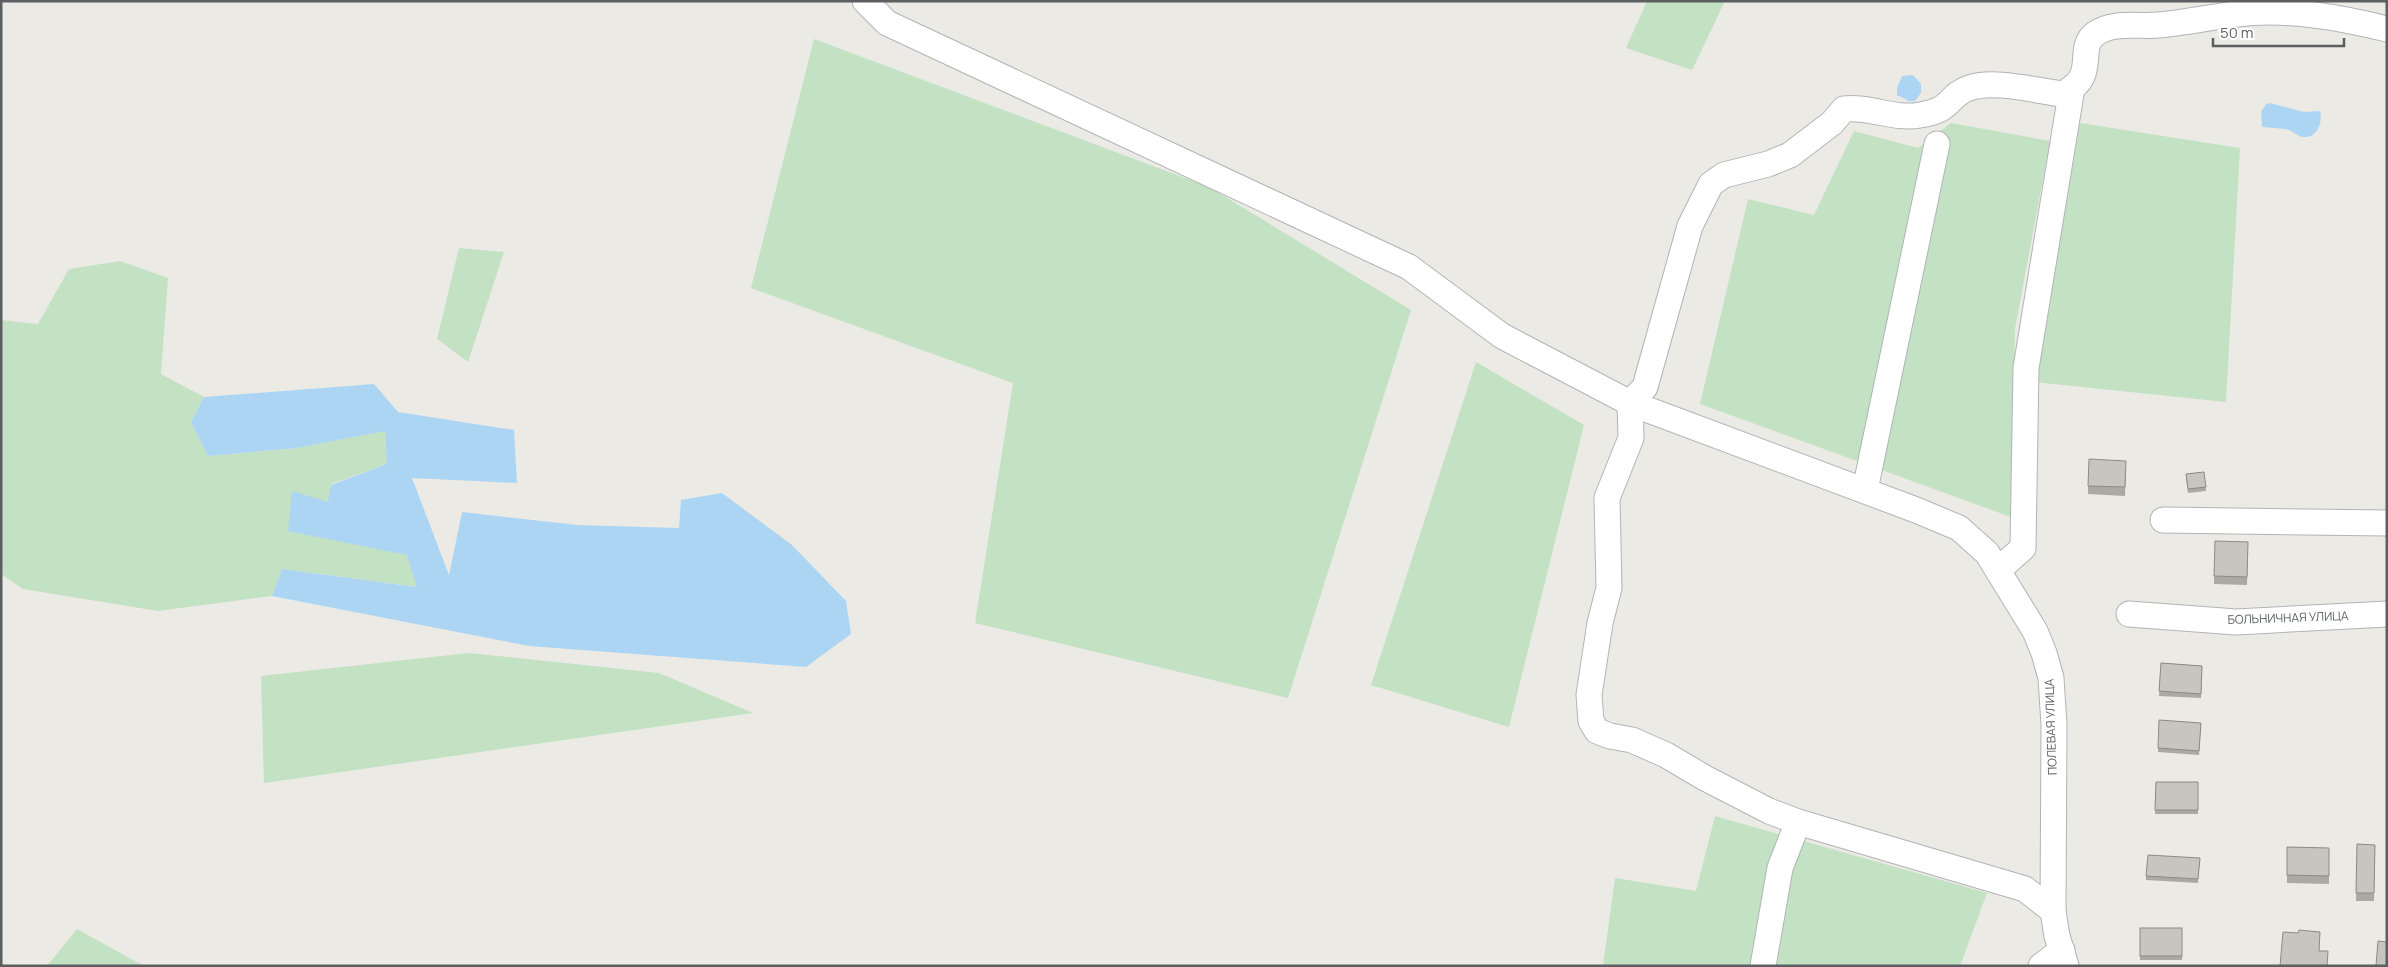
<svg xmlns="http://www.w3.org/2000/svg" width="2388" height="967" font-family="Manrope,sans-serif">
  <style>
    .green { fill: #c3e1c3 }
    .water { fill: #acd5f4 }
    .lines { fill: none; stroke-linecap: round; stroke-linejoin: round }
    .minor-casing { stroke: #b1b4b7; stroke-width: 27 }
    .minor { stroke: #fff; stroke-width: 25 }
    .wall { fill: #aca9a5 }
    .building { fill: #c8c5c0; stroke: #8c8a86 }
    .labels { text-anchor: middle; stroke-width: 4; stroke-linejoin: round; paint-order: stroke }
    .street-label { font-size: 12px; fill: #5c5f62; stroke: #fff }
  </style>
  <rect width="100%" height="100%" fill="#eceae4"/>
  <g class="green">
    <polygon points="1647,1 1725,1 1692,70 1626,48"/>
    <polygon points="814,39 1209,187 1411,310 1288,698 975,623 1013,383 751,288"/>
    <polygon points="1951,123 2050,141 2015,329 2011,517 1700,404 1748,199 1814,215 1854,131 1918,148"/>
    <polygon points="2080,123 2240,148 2226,402 2034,382"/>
    <polygon points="459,248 504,252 468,362 437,339"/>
    <polygon points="120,261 168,278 161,374 204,397 191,422 208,456 297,448 385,431 387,464 331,484 407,555 418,587 282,569 272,596 158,611 23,589 1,574 1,320 38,324 69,269"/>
    <polygon points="1476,362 1584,425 1509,727 1371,685"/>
    <polygon points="469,653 659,673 753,713 264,783 261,676"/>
    <polygon points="1715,816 1987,893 1960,966 1603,966 1615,878 1696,891"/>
    <polygon points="77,929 144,966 47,966"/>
  </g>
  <g class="water">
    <polygon points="1913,75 1921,84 1921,93 1915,101 1909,101 1897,95 1897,88 1902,76"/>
    <path d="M 2270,103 L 2304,112 L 2320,111 C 2323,122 2317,138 2304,137 C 2298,137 2292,130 2286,129 C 2278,128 2270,128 2262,127 L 2261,112 L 2266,104 Z"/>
    <polygon points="374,384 398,412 514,430 517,483 412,478 449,575 462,512 577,525 679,528 681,500 722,493 792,545 846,601 851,634 806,667 529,646 272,596 282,569 417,587 407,555 288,531 292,491 328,502 331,485 387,464 385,431 297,448 208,456 191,422 204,397"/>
  </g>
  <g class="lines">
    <defs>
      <g id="minor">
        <polyline points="865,1 887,23 1409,267 1502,336 1630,403 1916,510 1959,528 1987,553 2035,631 2044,653 2051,678 2054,725 2053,911 2057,936 2066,966"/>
        <polyline points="1865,490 1937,144"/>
        <polyline points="2163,520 2387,523"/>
        <polyline points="1998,570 2023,548 2026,368 2072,88"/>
        <polyline points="2129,614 2236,622 2387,614"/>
        <path d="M 2053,911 L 2025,889 L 1798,822 L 1769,811 L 1705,778 L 1666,755 L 1632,740 L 1610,736 L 1597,731 L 1591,721 L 1589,695 L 1600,623 L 1609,588 L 1607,498 L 1631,438 L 1630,403 L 1645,387 L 1690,226 L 1711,184 L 1724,175 L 1768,164 L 1790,155 L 1832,123 L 1844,109 C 1870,106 1895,120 1920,115 C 1926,114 1936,112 1942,108 C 1952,102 1954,93 1969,88 C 1994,79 2036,91 2063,94 C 2070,90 2079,84 2082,76 C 2089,64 2081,44 2095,34 C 2113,21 2138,27 2158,25 C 2184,23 2210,17 2237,14 C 2287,8 2338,17 2387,29"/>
        <polyline points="1763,966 1780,868 1798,822"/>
        <polyline points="2041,966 2062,950"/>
      </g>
    </defs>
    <use href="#minor" class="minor-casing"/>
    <use href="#minor" class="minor"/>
  </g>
  <g class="wall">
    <polygon points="2126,469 2125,496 2088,494 2088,486"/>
    <polygon points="2186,478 2206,487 2206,491 2188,493"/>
    <polygon points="2248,550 2247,585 2214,584 2214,576"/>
    <polygon points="2161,663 2202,666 2201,698 2159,696"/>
    <polygon points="2201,723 2199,755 2158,752 2158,748"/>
    <polygon points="2156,782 2198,782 2198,814 2155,814"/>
    <polygon points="2357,844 2375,845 2374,901 2356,901"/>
    <polygon points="2287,847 2329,848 2329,884 2287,883"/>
    <polygon points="2200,858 2198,883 2146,880 2146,876"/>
    <rect x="2140" y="928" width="42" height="32"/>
  </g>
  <g class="building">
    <polygon points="2089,459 2126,461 2125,487 2088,486"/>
    <polygon points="2204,472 2206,487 2188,489 2186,474"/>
    <polygon points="2215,541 2248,542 2247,577 2214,576"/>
    <polygon points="2161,663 2202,666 2201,694 2159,691"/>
    <polygon points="2159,720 2201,723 2199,751 2158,748"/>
    <polygon points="2156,782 2198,782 2198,810 2155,810"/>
    <polygon points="2357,844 2375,845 2374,893 2356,893"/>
    <polygon points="2287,847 2329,848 2329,876 2287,875"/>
    <polygon points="2148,855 2200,858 2198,879 2146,876"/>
    <rect x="2140" y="928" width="42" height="28"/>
    <polygon points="2299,930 2320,932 2319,951 2328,951 2327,966 2280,966 2283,932 2298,933"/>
    <polygon points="2378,941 2387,942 2387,966 2376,966"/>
  </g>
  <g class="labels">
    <g class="street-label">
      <text transform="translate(2288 618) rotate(-2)" y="4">БОЛЬНИЧНАЯ УЛИЦА</text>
      <text transform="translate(2051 727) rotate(-92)" y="4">ПОЛЕВАЯ УЛИЦА</text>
    </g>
  </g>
  <rect width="2388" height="967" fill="none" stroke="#5c5f62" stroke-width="5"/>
  <path d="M2213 38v8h131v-8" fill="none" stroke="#5c5f62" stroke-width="2.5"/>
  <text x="2220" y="38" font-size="15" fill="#5c5f62" stroke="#ffffff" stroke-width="4" paint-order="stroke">50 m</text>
</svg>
